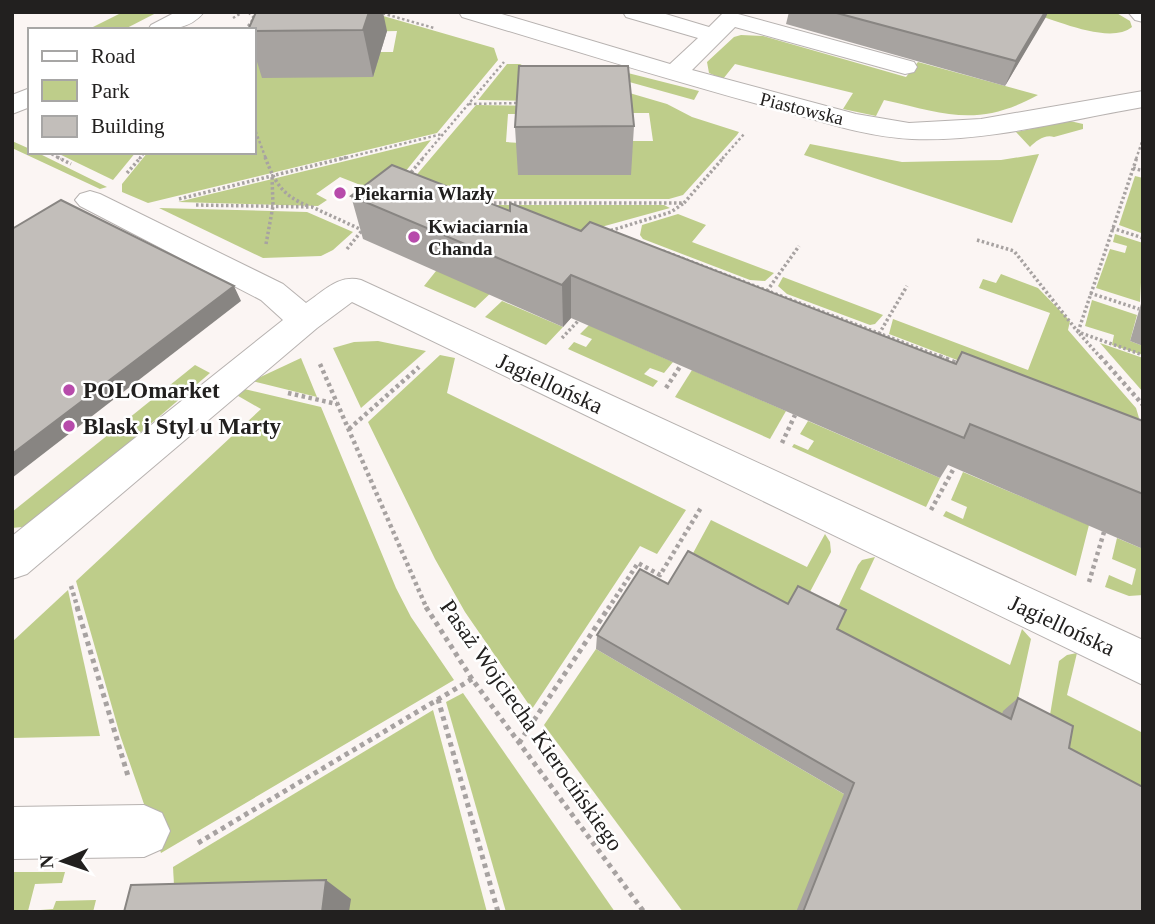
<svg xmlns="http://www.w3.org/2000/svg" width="1155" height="924" font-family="Georgia,serif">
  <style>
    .green { fill: #becd8a }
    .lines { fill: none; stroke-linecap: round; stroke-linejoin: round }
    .minor-casing { stroke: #b7b2b0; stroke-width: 2 }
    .path-far3 { stroke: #a7a2a1; stroke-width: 2.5; stroke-dasharray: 2.5 2.5; stroke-linecap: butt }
    .path-far2 { stroke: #a7a2a1; stroke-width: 3.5; stroke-dasharray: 2.5 2.5; stroke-linecap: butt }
    .path-far1 { stroke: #a7a2a1; stroke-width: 4.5; stroke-dasharray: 3.5 3.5; stroke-linecap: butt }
    .path { stroke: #a7a2a1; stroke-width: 5; stroke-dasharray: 4.5 4.5; stroke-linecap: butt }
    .minor { fill: #fff; fill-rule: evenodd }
    .wall { fill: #a7a3a0 }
    .shaded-wall { fill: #888582 }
    .building { fill: #c2beba; stroke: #888582; stroke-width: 2 }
    .poi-dot { fill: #b74bab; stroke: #fff; stroke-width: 2.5 }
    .labels { text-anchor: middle; stroke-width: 5; stroke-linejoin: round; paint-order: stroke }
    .far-street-label { font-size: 19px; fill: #22201f; stroke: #fff }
    .far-poi-label { font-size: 19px; font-weight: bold; fill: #22201f; stroke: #fff; text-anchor: start }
    .street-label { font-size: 23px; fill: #22201f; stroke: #fff }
    .poi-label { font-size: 23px; font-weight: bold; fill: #22201f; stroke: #fff; text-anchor: start }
  </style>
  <rect width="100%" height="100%" fill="#fbf5f3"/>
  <g class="green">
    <polygon points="123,12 158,12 123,30 87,30"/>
    <path d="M 1028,12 L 1115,12 L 1130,21 L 1132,27 C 1109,46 1049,17 1028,12 Z"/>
    <polygon points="373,13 494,48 498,60 437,133 148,203 122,192 122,184 148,152 254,152 254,24 366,52 393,52 397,31 347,32"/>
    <path d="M 741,35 L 763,36 L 906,77 L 918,62 L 1038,95 C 978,128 946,114 884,100 L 876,116 L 843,109 L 853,93 L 735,64 L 723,79 L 709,73 L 707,62 L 734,37 Z"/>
    <polygon points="507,64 520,64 558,84 548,101 478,100"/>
    <polygon points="616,70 699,91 694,100 597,73"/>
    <polygon points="609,87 667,104 692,117 739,132 737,135 683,195 669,199 396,199 476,105 548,106 562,114 508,114 506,142 520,143 518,175 631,175 628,141 653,141 649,113 593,113"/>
    <path d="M 1070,121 L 1083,124 L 1083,129 L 1054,137 C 1045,134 1036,141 1030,147 L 1016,132 Z"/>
    <polygon points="431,140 383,199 368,188 340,177 316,194 327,200 318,206 178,202"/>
    <polygon points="12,141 30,149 30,152 36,152 107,187 100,189 12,148"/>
    <polygon points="810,144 902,162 1001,160 1039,154 1012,223 804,155"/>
    <polygon points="55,152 136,152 113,180"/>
    <polygon points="1135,176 1143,178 1141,233 1119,225"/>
    <polygon points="405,205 664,205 670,208 543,243 475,308 424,286 440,266"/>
    <polygon points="159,208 307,212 353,232 333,250 321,256 263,258"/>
    <polygon points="678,214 706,225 692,242 774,273 765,281 750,280 643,239 640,235 642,225"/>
    <polygon points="1115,234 1143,243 1140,302 1096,288 1110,249 1125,253 1127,246 1113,242"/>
    <polygon points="1001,274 1038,288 1070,321 1068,330 1136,408 1139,418 1133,422 1119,422 889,334 893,319 1028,370 1050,313 979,288 983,279 996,283"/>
    <polygon points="783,277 883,315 875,324 870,325 787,294 778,286"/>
    <polygon points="1092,300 1137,315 1130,341 1143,346 1143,355 1112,345 1114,335 1085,326"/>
    <polygon points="502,301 563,327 546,345 485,317"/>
    <polygon points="589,325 673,362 664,373 650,368 644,374 658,381 653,387 568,349 574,342 586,347 592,339 580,334"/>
    <polygon points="378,341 426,351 361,408 333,348 354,342"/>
    <polygon points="1100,343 1143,358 1143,392"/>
    <polygon points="440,355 455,358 447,393 686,510 657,554 640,546 532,709 465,612 435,559 368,422"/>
    <polygon points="301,358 317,397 252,381"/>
    <polygon points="195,365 210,373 41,518 22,527 12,528 12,512"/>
    <polygon points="692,370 786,411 770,439 675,397"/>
    <polygon points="240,388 321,407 396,588 411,617 454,680 161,853 120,735 76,581 261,409 233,393"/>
    <polygon points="808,421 940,478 926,507 792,447 794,444 808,450 814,441 800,434"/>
    <polygon points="963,472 1089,525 1076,576 943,516 946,511 963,519 967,507 951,500"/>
    <polygon points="711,520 807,567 825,534 830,542 831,552 802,607 782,619 685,568"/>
    <polygon points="1117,538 1143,549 1143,595 1129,596 1105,587 1109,575 1132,585 1136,569 1112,559"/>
    <polygon points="875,557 860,589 1010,665 1022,629 1031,639 1014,717 996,731 829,644 831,622 858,565 862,560"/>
    <polygon points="68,590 100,736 12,738 12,642"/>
    <polygon points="596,649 931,845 796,912 683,912 544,725"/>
    <polygon points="1077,653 1067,695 1143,733 1143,808 1047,733 1059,661 1067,655"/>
    <polygon points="463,693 615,912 506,912 446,702"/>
    <polygon points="433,710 487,912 349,912 175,903 173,867"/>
    <polygon points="12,872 65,872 62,883 35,884 28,911 53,909 56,901 96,900 93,912 12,912"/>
  </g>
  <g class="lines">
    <defs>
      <g id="minor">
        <path d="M 176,12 L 204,12 C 190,30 168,30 148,30 L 151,25 Z"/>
        <path d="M 459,12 L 495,12 L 670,64 L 698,38 L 626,17 L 623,12 L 659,12 L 709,27 L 722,14 L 738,14 L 914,62 L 917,67 L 914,72 L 905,74 L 735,27 L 692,70 L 856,114 L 909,123 L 981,119 L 1143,91 L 1143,107 C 1067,120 989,142 912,139 C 864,137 818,120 772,108 C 668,80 566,48 462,17 Z"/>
        <polygon points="1128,12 1143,12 1143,22 1135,20"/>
        <polygon points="30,88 30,107 12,114 12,95"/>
        <path d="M 90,191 L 100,194 L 283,284 L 306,303 C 324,291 339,274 361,280 L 1143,640 L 1143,685 L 352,302 L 317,328 L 27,574 L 12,579 L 12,536 L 283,320 L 261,300 L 80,206 L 75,200 L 80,194 Z"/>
        <polygon points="144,805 162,813 170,831 162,849 144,857 12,859 12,807"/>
      </g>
    </defs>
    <use href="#minor" class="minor-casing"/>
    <g class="path-far3">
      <polyline points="378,12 434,28"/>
      <polyline points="233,18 243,12"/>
      <polyline points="245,30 254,18 248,12"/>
      <polyline points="469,104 519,103"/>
      <polyline points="254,127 266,159"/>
      <polyline points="47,152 61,159"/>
      <polyline points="139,159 145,152"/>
      <polyline points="341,159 442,134"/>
      <polyline points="422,159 504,62"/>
      <polyline points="722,159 745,133"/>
      <polyline points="1136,159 1143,139"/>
    </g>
    <g class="path-far2">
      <polyline points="57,157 71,164"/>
      <path d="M 265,157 C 275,183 282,195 308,206"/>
      <polyline points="1133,168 1143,171"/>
      <polyline points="127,173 141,157"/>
      <polyline points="408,176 424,157"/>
      <polyline points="179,199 348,157"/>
      <polyline points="484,203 684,203 724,157"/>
      <polyline points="196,205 312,207 362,230"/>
      <polyline points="1112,228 1143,238"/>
      <polyline points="606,232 671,212 684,203"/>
      <polyline points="977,240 1014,251 1078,332 1143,355"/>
      <polyline points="266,244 273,206 272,176"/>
      <polyline points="347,249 364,228"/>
      <polyline points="663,251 944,358"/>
      <polyline points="767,291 799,246"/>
      <polyline points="1090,293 1139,309"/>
      <polyline points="879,334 907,286"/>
      <polyline points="562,338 578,321"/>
      <polyline points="1101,358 1078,332 1137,157"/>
    </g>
    <g class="path-far1">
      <polyline points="939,356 959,364"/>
      <polyline points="1100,356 1143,405"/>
      <polyline points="320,364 427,609"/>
      <polyline points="666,388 681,365"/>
      <polyline points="288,393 337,404"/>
      <polyline points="349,429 419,367"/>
      <polyline points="782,443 795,415"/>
      <polyline points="931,510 954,468"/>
      <polyline points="1089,582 1104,532"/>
      <polyline points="71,586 78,609"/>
      <polyline points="608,609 638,563 660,575 702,506"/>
    </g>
    <g class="path">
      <polyline points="77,607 128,776"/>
      <polyline points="426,607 472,679 644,912"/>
      <polyline points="438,699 498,912"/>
      <polyline points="519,743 609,607"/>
      <polyline points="198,843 472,679"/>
    </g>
    <use href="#minor" class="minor"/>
  </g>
  <g class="wall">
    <polygon points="789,12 1048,12 1005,86 786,24"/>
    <polygon points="254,30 387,31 373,77 262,78 254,52"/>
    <polygon points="634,126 631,175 518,175 515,127"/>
    <polygon points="351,196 510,211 581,231 955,364 962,352 1143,421 1143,549 948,465 940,478 571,318 563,327 363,239"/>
    <polygon points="1143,297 1143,346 1130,341"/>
    <polygon points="668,584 837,629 1002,714 1003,711 1018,698 1069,748 1143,912 796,912 844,794 596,649 597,635"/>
  </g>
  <g class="shaded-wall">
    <polygon points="369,12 383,12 387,31 373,77 363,30"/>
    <polygon points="1045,12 1048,12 1046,17 1005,86 1016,61"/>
    <polygon points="571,275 571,318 563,327 562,285"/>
    <polygon points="234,286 241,301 12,478 12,454"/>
    <polygon points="326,880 351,899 349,912 322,912"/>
  </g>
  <g class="building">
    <polygon points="256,12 369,12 363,30 254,31 254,30 248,30"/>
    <polygon points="833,12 1045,12 1016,61"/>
    <polygon points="519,66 628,66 634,126 515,127"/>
    <polygon points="392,165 510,211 510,203 581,231 590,222 956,364 962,352 1143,421 1143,494 970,424 964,438 571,275 562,285 351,196"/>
    <polygon points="61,200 234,286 12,454 12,229"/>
    <polygon points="688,551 788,604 798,586 846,610 837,629 1011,719 1018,698 1073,726 1069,748 1143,787 1143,912 803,912 854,783 597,635 640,569 668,584"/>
    <polygon points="326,880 322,912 124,912 131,885"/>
  </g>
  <g class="poi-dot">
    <circle cx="340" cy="193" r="7"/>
    <circle cx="414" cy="237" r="7"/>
    <circle cx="69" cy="390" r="7"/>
    <circle cx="69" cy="426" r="7"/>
  </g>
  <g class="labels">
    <g class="far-street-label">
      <text transform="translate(802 108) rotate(14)" y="7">Piastowska</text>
    </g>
    <g class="far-poi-label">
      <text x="354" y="200">Piekarnia Wlazły</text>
      <text x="428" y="233">Kwiaciarnia<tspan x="428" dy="22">Chanda</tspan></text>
    </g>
    <g class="street-label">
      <text transform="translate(550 383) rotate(25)" y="8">Jagiellońska</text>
      <text transform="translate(1062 625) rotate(25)" y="8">Jagiellońska</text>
      <text transform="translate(532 725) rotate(55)" y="8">Pasaż Wojciecha Kierocińskiego</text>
    </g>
    <g class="poi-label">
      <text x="83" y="398">POLOmarket</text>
      <text x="83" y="434">Blask i Styl u Marty</text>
    </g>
  </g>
  <rect width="1155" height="924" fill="none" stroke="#22201f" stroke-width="28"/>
  <rect x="28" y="28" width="228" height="126" fill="#ffffff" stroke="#a7a6a5" stroke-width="2"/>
  <rect x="42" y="51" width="35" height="10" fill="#ffffff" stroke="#a7a6a5" stroke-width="2"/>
  <text x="91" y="63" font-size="21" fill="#22201f">Road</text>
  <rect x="42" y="80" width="35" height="21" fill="#becd8a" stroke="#a7a6a5" stroke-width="2"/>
  <text x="91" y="98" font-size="21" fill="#22201f">Park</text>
  <rect x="42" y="116" width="35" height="21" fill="#c2beba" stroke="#a7a6a5" stroke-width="2"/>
  <text x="91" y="133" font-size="21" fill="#22201f">Building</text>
  <g transform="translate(63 861) rotate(268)" stroke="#ffffff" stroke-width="5" paint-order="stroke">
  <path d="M0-5L12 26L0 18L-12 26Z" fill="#22201f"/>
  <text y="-10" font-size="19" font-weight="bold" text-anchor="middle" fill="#22201f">N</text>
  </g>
</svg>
